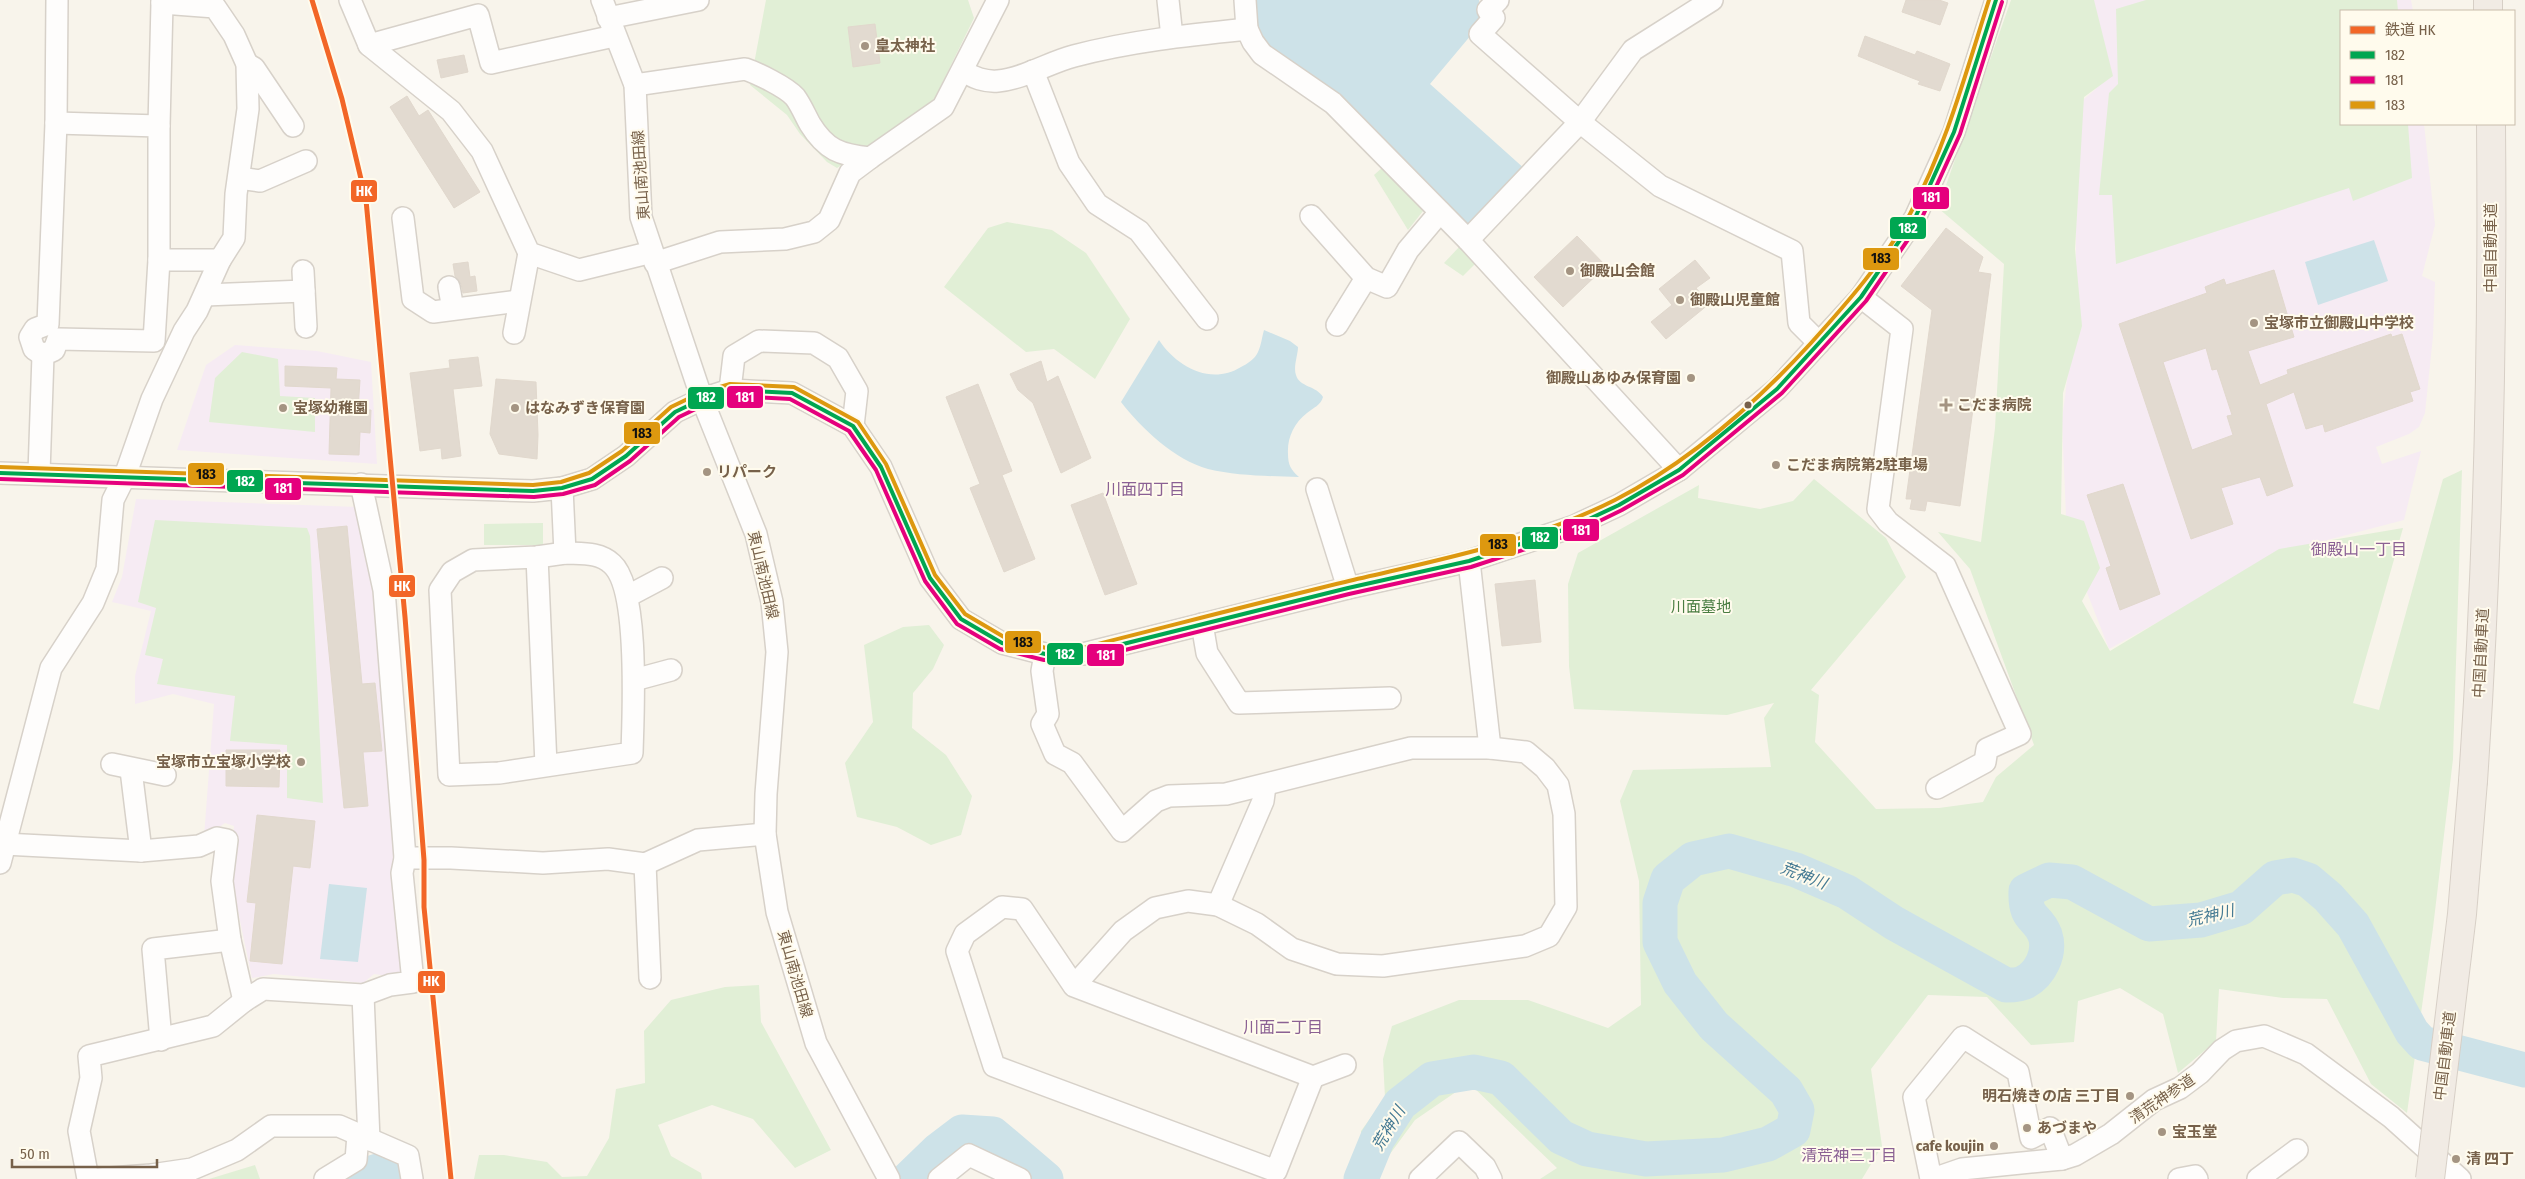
<svg xmlns="http://www.w3.org/2000/svg" width="2525" height="1179" font-family="'Fira Sans Condensed','Noto Sans JP',sans-serif">
  <style>
    .education { fill: #f6ebf3 }
    .green { fill: #e1efd6 }
    .water { fill: #cde2e8 }
    .lines { fill: none; stroke-linecap: round; stroke-linejoin: round }
    .river { stroke: #cde2e8; stroke-width: 35 }
    .building { fill: #e2dad0; stroke: #e1d8cd; fill-rule: evenodd }
    .minor-casing { stroke: #d7d1c9; stroke-width: 24 }
    .highway-casing { stroke: #d7cfc6; stroke-width: 30 }
    .minor { stroke: #fefdfc; stroke-width: 21 }
    .highway { stroke: #f1ebe4; stroke-width: 28 }
    .highway-bridge-casing { stroke: #d7cfc6; stroke-width: 30; stroke-linecap: butt }
    .highway-bridge { stroke: #f1ebe4; stroke-width: 28 }
    .bus-1-casing { stroke: #fffbed; stroke-width: 8 }
    .bus-2-casing { stroke: #fffbed; stroke-width: 8 }
    .bus-3-casing { stroke: #fffbed; stroke-width: 8 }
    .bus-1 { stroke: #00a651; stroke-width: 4 }
    .bus-2 { stroke: #e5007d; stroke-width: 4 }
    .bus-3 { stroke: #dd980f; stroke-width: 4 }
    .rail-1-casing { stroke: #fffbed; stroke-width: 9 }
    .rail-1 { stroke: #f26627; stroke-width: 5 }
    .poi-dot { fill: #a49482; stroke: #fffbed; stroke-width: 2 }
    .bus-dot { fill: #77614a; stroke: #fffbed; stroke-width: 2 }
    .labels { text-anchor: middle; stroke-width: 4; stroke-linejoin: round; paint-order: stroke }
    .poi-label { font-size: 15px; font-weight: bold; fill: #77614a; stroke: #fffbed; text-anchor: start }
    .street-label { font-size: 15px; fill: #77614a; stroke: #fffbed }
    .park-label { font-size: 15px; fill: #4a7d42; stroke: #fffbed }
    .neighbourhood-label { font-size: 16px; fill: #8b6194; stroke: #fffbed }
    .water-label { font-size: 16px; font-style: italic; fill: #457a93; stroke: #fffbed }
    .line-badge { stroke: #fffbed; stroke-width: 2 }
    .badge-label { font-size: 14px; text-anchor: middle; font-weight: bold; fill: #fff }
    .pale-badge-label { font-size: 14px; text-anchor: middle; font-weight: bold; fill: #111 }
  </style>
  <rect width="100%" height="100%" fill="#f8f4eb"/>
  <g class="education">
    <polygon points="2084,0 2411,0 2413,11 2341,11 2341,124 2424,124 2435,225 2422,276 2435,282 2433,336 2425,413 2419,427 2409,434 2376,447 2382,464 2421,451 2404,520 2289,550 2109,649 2067,541 2062,420 2076,310 2076,106 2096,89 2082,9"/>
    <polygon points="235,345 317,351 371,362 377,464 177,450 206,365"/>
    <polygon points="136,499 358,507 379,609 405,968 395,977 374,974 363,983 274,974 252,978 230,873 234,826 225,823 204,837 214,704 173,694 135,704 135,676 151,611 112,602 122,577"/>
  </g>
  <g class="green">
    <polygon points="766,0 968,0 974,18 929,110 837,168 827,162 800,134 787,115 750,85"/>
    <polygon points="2011,0 2094,0 2113,76 2084,97 2075,249 2082,326 2063,393 2061,514 2084,521 2100,568 2082,601 2110,651 2279,549 2403,528 2353,703 2379,710 2443,479 2462,470 2453,759 2433,928 2407,1113 2371,1084 2327,999 2283,998 2219,989 2216,1041 2178,1073 2163,1014 2120,988 2078,1001 2074,1042 2031,1045 1987,997 1928,995 1871,1069 1882,1146 1862,1179 1540,1179 1557,1168 1469,1083 1415,1120 1387,1158 1362,1150 1361,1131 1385,1098 1383,1059 1392,1026 1459,1000 1528,1000 1608,1028 1641,1005 1639,881 1620,801 1633,770 1771,767 1764,718 1774,703 1727,715 1574,709 1569,666 1568,584 1578,553 1699,485 1698,498 1760,509 1793,501 1814,479 1886,538 1906,577 1811,690 1819,695 1815,742 1876,809 1939,808 1983,802 1996,777 2034,745 1970,569 1938,532 1981,542 1995,428 2004,264 1938,208"/>
    <polygon points="2146,0 2397,0 2398,11 2341,11 2341,124 2408,124 2412,178 2353,201 2349,188 2116,264 2112,195 2099,195 2109,93 2118,84 2116,9"/>
    <polygon points="1383,167 1423,211 1408,230 1374,175"/>
    <polygon points="1007,222 1052,230 1086,253 1130,319 1095,379 1054,349 1026,352 944,287 988,228"/>
    <polygon points="1461,245 1475,264 1463,276 1444,263"/>
    <polygon points="242,352 278,359 280,396 315,398 315,432 209,422 215,378"/>
    <polygon points="155,520 307,528 310,536 323,803 287,798 287,745 230,741 235,696 157,684 163,659 145,655 156,608 138,602"/>
    <polygon points="543,523 543,545 484,545 484,524"/>
    <polygon points="929,625 944,645 933,669 913,693 912,728 946,755 972,796 961,835 931,845 897,827 857,817 845,763 873,722 864,645 903,627"/>
    <polygon points="759,985 761,1022 831,1150 795,1168 753,1119 712,1105 658,1125 671,1156 701,1173 702,1179 474,1179 479,1155 504,1155 547,1162 562,1177 587,1176 609,1138 616,1089 645,1083 644,1031 671,1000 725,987"/>
    <polygon points="255,1165 260,1179 205,1179 209,1179"/>
  </g>
  <g class="water">
    <polygon points="1252,0 1479,0 1482,22 1430,84 1526,170 1468,229 1417,172 1348,105 1271,48 1256,26"/>
    <polygon points="2374,240 2388,281 2318,305 2305,262"/>
    <path d="M 1264,330 L 1290,341 L 1298,347 C 1298,355 1293,367 1296,375 C 1299,387 1317,386 1323,397 C 1321,405 1313,408 1307,413 C 1294,423 1287,438 1288,454 C 1288,465 1291,470 1299,477 C 1269,476 1237,476 1208,469 C 1175,460 1141,428 1121,402 L 1159,340 C 1176,366 1210,386 1241,367 C 1247,364 1255,359 1258,352 C 1261,346 1262,337 1264,330 Z"/>
    <polygon points="329,884 367,888 358,962 320,959"/>
  </g>
  <g class="lines">
    <g class="river">
      <polyline points="352,1179 378,1171 404,1170"/>
      <polyline points="908,1179 937,1151 962,1132 993,1134 1046,1179"/>
      <path d="M 1361,1179 L 1377,1140 L 1400,1104 L 1432,1079 L 1474,1072 L 1501,1078 L 1561,1137 L 1587,1149 L 1646,1159 L 1723,1155 L 1768,1144 L 1793,1130 L 1797,1110 L 1786,1091 L 1714,1026 L 1680,983 L 1660,942 L 1660,903 L 1668,879 L 1693,859 L 1729,851 L 1796,870 L 1847,892 L 1894,923 L 2006,985 C 2012,985 2020,985 2025,982 C 2040,974 2051,953 2045,935 C 2037,914 2025,922 2026,891 L 2049,880 L 2072,882 L 2149,924 L 2201,920 L 2241,908 L 2275,878 L 2293,875 L 2308,880 L 2328,897 L 2353,925 L 2412,1032 L 2422,1043 L 2525,1070"/>
    </g>
  </g>
  <g class="building">
    <polygon points="1906,0 1939,0 1948,3 1940,25 1902,12"/>
    <polygon points="875,24 880,63 853,67 848,27"/>
    <polygon points="1865,36 1915,55 1917,51 1950,64 1940,91 1918,84 1920,81 1912,78 1858,56"/>
    <polygon points="464,55 468,72 441,78 437,60"/>
    <polygon points="407,96 419,116 428,110 480,192 454,208 390,107"/>
    <polygon points="1946,228 1983,257 1978,272 1991,274 1960,506 1927,501 1925,511 1910,509 1912,499 1906,499 1932,310 1901,286"/>
    <polygon points="1577,236 1606,266 1563,307 1534,277"/>
    <polygon points="1695,260 1710,278 1696,288 1709,304 1666,339 1651,322 1672,305 1659,289"/>
    <polygon points="468,262 470,277 475,276 477,291 463,293 461,284 455,276 453,264"/>
    <path d="M 2274,270 L 2294,337 L 2248,351 L 2260,385 L 2288,374 L 2287,370 L 2391,334 L 2392,337 L 2402,334 L 2420,389 L 2410,392 L 2413,401 L 2325,432 L 2323,424 L 2306,429 L 2294,392 L 2266,404 L 2293,486 L 2267,496 L 2260,477 L 2221,488 L 2233,524 L 2191,539 L 2119,324 L 2207,293 L 2205,287 L 2224,279 L 2226,285 ZM 2206,348 L 2212,370 L 2217,369 L 2232,415 L 2227,416 L 2233,435 L 2192,450 L 2163,362 Z"/>
    <polygon points="478,357 482,386 453,389 461,456 442,459 441,448 420,451 410,373 450,368 449,360"/>
    <polygon points="1041,361 1047,382 1058,376 1091,458 1061,473 1033,403 1018,390 1010,374"/>
    <polygon points="285,366 337,368 336,379 360,380 358,410 371,410 370,433 360,432 359,455 329,454 331,388 285,386"/>
    <polygon points="496,379 536,382 538,435 537,459 499,454 490,434"/>
    <polygon points="978,384 1012,471 1002,475 1035,559 1004,572 970,488 980,484 946,397"/>
    <polygon points="2123,484 2160,594 2120,610 2106,568 2111,566 2087,495"/>
    <polygon points="1103,493 1137,584 1105,595 1071,505"/>
    <polygon points="347,526 362,684 375,683 382,751 363,752 368,806 344,808 317,529"/>
    <polygon points="1535,580 1541,642 1502,646 1495,584"/>
    <polygon points="226,750 280,750 279,787 226,786"/>
    <polygon points="257,815 315,821 310,868 293,866 282,964 250,961 256,903 247,902"/>
  </g>
  <g class="lines">
    <defs>
      <g id="minor">
        <polyline points="350,0 369,45 451,111 482,151 529,253 579,270 652,252"/>
        <polyline points="602,0 635,85 641,217 702,399 756,534 772,602 777,652 766,794 765,834 777,912 816,1043 889,1179"/>
        <polyline points="1168,0 1172,37"/>
        <polyline points="1245,0 1247,29"/>
        <polyline points="1498,0 1488,10 1494,18 1480,34 1580,122 1660,186 1792,251 1799,323 1819,343"/>
        <polyline points="608,18 698,0"/>
        <polyline points="369,45 478,15 491,63 614,36"/>
        <polyline points="247,64 254,68 293,126"/>
        <path d="M 963,70 C 972,78 986,82 998,81 C 1023,79 1050,62 1074,56 C 1130,41 1189,35 1247,29 L 1253,42 L 1262,54 L 1333,103 L 1468,240 L 1679,470"/>
        <polyline points="1033,71 1069,163 1097,204 1139,231 1207,319"/>
        <path d="M 635,85 L 745,69 C 757,73 786,87 795,97 C 801,105 805,115 810,124 C 826,150 840,155 870,158 L 943,107 L 998,0"/>
        <polyline points="56,123 159,126 159,260"/>
        <polyline points="159,126 162,3"/>
        <polyline points="239,178 260,181 306,161"/>
        <polyline points="1311,216 1366,278 1387,287 1408,250 1440,212"/>
        <polyline points="403,218 413,299 433,312 519,301"/>
        <polyline points="1468,240 1580,122 1633,50 1712,0"/>
        <polyline points="655,263 720,242 785,239 814,232 829,220 850,173 870,158"/>
        <polyline points="303,271 306,327"/>
        <polyline points="449,287 453,309"/>
        <polyline points="205,295 304,291"/>
        <polyline points="1861,297 1902,329 1878,509 1888,522 1945,566 2020,734 1987,749 1985,762 1937,788"/>
        <polyline points="1337,325 1366,278"/>
        <polyline points="514,333 529,253"/>
        <polyline points="43,355 34,349 30,337 35,329 48,324 56,123 57,0"/>
        <polyline points="730,390 734,356 759,341 814,343 838,358 857,391 853,426"/>
        <polyline points="0,473 533,491 562,488 592,479 626,456 675,412 702,399 730,390 792,393 853,426 881,467 930,578 961,619 1002,643 1045,654 1083,654 1348,588 1469,561 1572,527 1619,505 1679,470 1777,389 1861,297 1915,218 1954,132 1996,0"/>
        <polyline points="39,473 43,355 54,350 58,339 154,341 159,260 220,260"/>
        <polyline points="562,488 565,553"/>
        <polyline points="1317,489 1348,588"/>
        <path d="M 565,553 C 582,554 599,552 612,564 C 640,589 633,715 632,753 L 499,773 L 449,775 L 440,590 L 452,572 L 473,560 L 537,557 Z"/>
        <polyline points="537,557 546,765"/>
        <polyline points="1469,561 1490,748"/>
        <polyline points="628,596 662,578"/>
        <polyline points="1202,624 1207,653 1239,703 1390,698"/>
        <polyline points="1045,654 1042,671 1048,714 1042,724 1055,754 1072,763 1122,831 1156,801 1169,796 1226,794 1411,748 1490,748 1526,752 1545,768 1558,785 1564,814 1566,907 1549,936 1525,946 1383,966 1337,964 1292,949 1257,924 1218,905 1188,901 1155,908 1123,931 1074,986 1313,1077 1276,1171 994,1066 957,951 965,934 1002,907 1022,909 1074,986"/>
        <polyline points="634,680 671,670"/>
        <polyline points="112,764 165,775"/>
        <polyline points="131,770 141,851"/>
        <polyline points="4,844 141,851 199,846 217,838 227,840 222,881 230,940 244,1001"/>
        <polyline points="405,858 451,858 543,863 608,859 645,864 698,840 765,834"/>
        <polyline points="0,863 51,668 93,603 107,569 113,500 125,476 152,399 184,331 197,311 220,260 234,238 236,194 248,109 247,64 234,35 215,7 162,3 162,0"/>
        <polyline points="645,864 650,978"/>
        <polyline points="1218,905 1263,801 1265,786"/>
        <polyline points="363,995 369,1140"/>
        <polyline points="161,1040 153,949 230,940"/>
        <polyline points="1313,1077 1345,1065"/>
        <polyline points="88,1179 79,1131 91,1078 89,1056 213,1026 244,1001 263,989 363,995 390,985 413,982 402,873 405,858 384,590 361,484"/>
        <polyline points="97,1179 151,1175 192,1169 237,1150 271,1126 339,1126 408,1156 412,1179"/>
        <polyline points="325,1179 356,1160 358,1135"/>
        <polyline points="939,1179 969,1155 1020,1179"/>
        <polyline points="1420,1179 1459,1142 1485,1167 1491,1179"/>
        <polyline points="1931,1179 1914,1097 1963,1037 2018,1072 2031,1138 2050,1128 2062,1159"/>
        <polyline points="1933,1179 1962,1169 2062,1159 2075,1155 2111,1134 2154,1100 2180,1088 2200,1073 2222,1050 2236,1041 2264,1036 2306,1054 2391,1117 2460,1179"/>
        <polyline points="2179,1179 2195,1176 2197,1179"/>
        <polyline points="2258,1179 2297,1150"/>
      </g>
      <g id="highway">
        <polyline points="2488,0 2488,11"/>
        <path d="M 2473,781 C 2488,562 2493,343 2491,124"/>
      </g>
    </defs>
    <use href="#minor" class="minor-casing"/>
    <use href="#highway" class="highway-casing"/>
    <use href="#minor" class="minor"/>
    <use href="#highway" class="highway"/>
    <defs>
      <polyline id="highway-bridge" points="2430,1179 2462,914 2473,781"/>
    </defs>
    <use href="#highway-bridge" class="highway-bridge-casing"/>
    <use href="#highway-bridge" class="highway-bridge"/>
    <defs>
      <polyline id="bus-1" points="0,473 533,491 562,488 592,479 626,456 675,412 702,399 730,390 792,393 853,426 881,467 930,578 961,619 1002,643 1045,654 1083,654 1348,588 1469,561 1572,527 1619,505 1679,470 1777,389 1861,297 1915,218 1954,132 1996,0"/>
      <polyline id="bus-2" points="0,479 534,497 563,494 595,485 630,461 679,417 704,405 731,396 790,399 849,431 876,470 925,581 957,624 1000,649 1044,660 1085,660 1349,594 1471,567 1575,533 1622,510 1683,475 1782,393 1866,301 1920,222 1960,134 2002,2"/>
      <path id="bus-3" d="M 0,467 L 533,485 L 561,482 L 589,473 L 622,451 L 671,407 L 700,393 L 730,384 L 794,387 L 858,422 L 886,464 L 935,575 L 965,614 L 1004,637 L 1046,648 L 1082,648 C 1170,626 1257,603 1345,582 C 1437,560 1530,543 1615,500 C 1689,462 1755,404 1811,343 C 1847,303 1884,261 1910,214 C 1946,147 1966,72 1989,0"/>
    </defs>
    <use href="#bus-1" class="bus-1-casing"/>
    <use href="#bus-2" class="bus-2-casing"/>
    <use href="#bus-3" class="bus-3-casing"/>
    <use href="#bus-1" class="bus-1"/>
    <use href="#bus-2" class="bus-2"/>
    <use href="#bus-3" class="bus-3"/>
    <defs>
      <polyline id="rail-1" points="312,0 342,99 366,200 405,617 424,860 424,907 451,1179"/>
    </defs>
    <use href="#rail-1" class="rail-1-casing"/>
    <use href="#rail-1" class="rail-1"/>
  </g>
  <g class="poi-dot">
    <circle cx="865" cy="46" r="5"/>
    <circle cx="1570" cy="271" r="5"/>
    <circle cx="1680" cy="300" r="5"/>
    <circle cx="2254" cy="323" r="5"/>
    <circle cx="1691" cy="378" r="5"/>
    <path d="M1943.5 397.5h5v5h5v5h-5v5h-5v-5h-5v-5h5z"/>
    <circle cx="283" cy="408" r="5"/>
    <circle cx="515" cy="408" r="5"/>
    <circle cx="1776" cy="465" r="5"/>
    <circle cx="707" cy="472" r="5"/>
    <circle cx="301" cy="762" r="5"/>
    <circle cx="2130" cy="1096" r="5"/>
    <circle cx="2027" cy="1128" r="5"/>
    <circle cx="2162" cy="1132" r="5"/>
    <circle cx="1994" cy="1146" r="5"/>
    <circle cx="2456" cy="1159" r="5"/>
  </g>
  <circle class="bus-dot" cx="1748" cy="405" r="4.5"/>
  <g class="labels">
    <g class="poi-label">
      <text x="875" y="51">皇太神社</text>
      <text x="1580" y="276">御殿山会館</text>
      <text x="1690" y="305">御殿山児童館</text>
      <text x="2264" y="328">宝塚市立御殿山中学校</text>
      <text x="1681" y="383" text-anchor="end">御殿山あゆみ保育園</text>
      <text x="1957" y="410">こだま病院</text>
      <text x="293" y="413">宝塚幼稚園</text>
      <text x="525" y="413">はなみずき保育園</text>
      <text x="1786" y="470">こだま病院第2駐車場</text>
      <text x="717" y="477">リパーク</text>
      <text x="291" y="767" text-anchor="end">宝塚市立宝塚小学校</text>
      <text x="2120" y="1101" text-anchor="end">明石焼きの店 三丁目</text>
      <text x="2037" y="1133">あづまや</text>
      <text x="2172" y="1137">宝玉堂</text>
      <text x="1984" y="1151" text-anchor="end">cafe koujin</text>
      <text x="2466" y="1164">清 四丁</text>
    </g>
    <g class="street-label">
      <text transform="translate(641 175) rotate(-94)" y="5">東山南池田線</text>
      <text transform="translate(2491 248) rotate(-90)" y="5">中国自動車道</text>
      <text transform="translate(763 575) rotate(77)" y="5">東山南池田線</text>
      <text transform="translate(2481 653) rotate(-87)" y="5">中国自動車道</text>
      <text transform="translate(795 974) rotate(74)" y="5">東山南池田線</text>
      <text transform="translate(2445 1056) rotate(-83)" y="5">中国自動車道</text>
      <text transform="translate(2162 1099) rotate(-34)" y="5">清荒神参道</text>
    </g>
    <g class="park-label">
      <text x="1701" y="612">川面墓地</text>
    </g>
    <g class="neighbourhood-label">
      <text x="1145" y="495">川面四丁目</text>
      <text x="2359" y="555">御殿山一丁目</text>
      <text x="1283" y="1033">川面二丁目</text>
      <text x="1849" y="1161">清荒神三丁目</text>
    </g>
    <g class="water-label">
      <text transform="translate(1804 875) rotate(21)" y="6">荒神川</text>
      <text transform="translate(2210 915) rotate(-13)" y="6">荒神川</text>
      <text transform="translate(1388 1128) rotate(-59)" y="6">荒神川</text>
    </g>
  </g>
  <g class="line-badge">
    <rect x="350" y="179" width="28" height="24" rx="5" fill="#f26627"/>
    <rect x="1912" y="186" width="38" height="24" rx="5" fill="#e5007d"/>
    <rect x="1889" y="216" width="38" height="24" rx="5" fill="#00a651"/>
    <rect x="1862" y="247" width="38" height="24" rx="5" fill="#dd980f"/>
    <rect x="726" y="385" width="38" height="24" rx="5" fill="#e5007d"/>
    <rect x="687" y="386" width="38" height="24" rx="5" fill="#00a651"/>
    <rect x="623" y="421" width="38" height="24" rx="5" fill="#dd980f"/>
    <rect x="187" y="462" width="38" height="24" rx="5" fill="#dd980f"/>
    <rect x="226" y="469" width="38" height="24" rx="5" fill="#00a651"/>
    <rect x="264" y="477" width="38" height="24" rx="5" fill="#e5007d"/>
    <rect x="1562" y="518" width="38" height="24" rx="5" fill="#e5007d"/>
    <rect x="1521" y="526" width="38" height="24" rx="5" fill="#00a651"/>
    <rect x="1479" y="533" width="38" height="24" rx="5" fill="#dd980f"/>
    <rect x="388" y="574" width="28" height="24" rx="5" fill="#f26627"/>
    <rect x="1004" y="630" width="38" height="24" rx="5" fill="#dd980f"/>
    <rect x="1046" y="642" width="38" height="24" rx="5" fill="#00a651"/>
    <rect x="1086" y="643" width="39" height="24" rx="5" fill="#e5007d"/>
    <rect x="417" y="970" width="29" height="24" rx="5" fill="#f26627"/>
  </g>
  <g class="badge-label">
    <text x="364" y="196">HK</text>
    <text x="1931" y="202">181</text>
    <text x="1908" y="233">182</text>
    <text x="745" y="402">181</text>
    <text x="706" y="402">182</text>
    <text x="245" y="486">182</text>
    <text x="283" y="493">181</text>
    <text x="1581" y="535">181</text>
    <text x="1540" y="542">182</text>
    <text x="402" y="591">HK</text>
    <text x="1065" y="659">182</text>
    <text x="1106" y="660">181</text>
    <text x="431" y="986">HK</text>
  </g>
  <g class="pale-badge-label">
    <text x="1881" y="263">183</text>
    <text x="642" y="438">183</text>
    <text x="206" y="479">183</text>
    <text x="1498" y="549">183</text>
    <text x="1023" y="647">183</text>
  </g>
  <rect x="2340" y="10" width="175" height="115" fill="#fffbed" stroke="#c9bdac"/>
  <rect x="2350" y="26" width="25" height="8" fill="#f26627" stroke="#c9bdac"/>
  <text x="2385" y="35" font-size="15" fill="#77614a">鉄道 HK</text>
  <rect x="2350" y="51" width="25" height="8" fill="#00a651" stroke="#c9bdac"/>
  <text x="2385" y="60" font-size="15" fill="#77614a">182</text>
  <rect x="2350" y="76" width="25" height="8" fill="#e5007d" stroke="#c9bdac"/>
  <text x="2385" y="85" font-size="15" fill="#77614a">181</text>
  <rect x="2350" y="101" width="25" height="8" fill="#dd980f" stroke="#c9bdac"/>
  <text x="2385" y="110" font-size="15" fill="#77614a">183</text>
  <path d="M12 1159v8h145v-8" fill="none" stroke="#77614a" stroke-width="2.5"/>
  <text x="20" y="1159" font-size="15" fill="#77614a" stroke="#fffbed" stroke-width="4" paint-order="stroke">50 m</text>
</svg>
